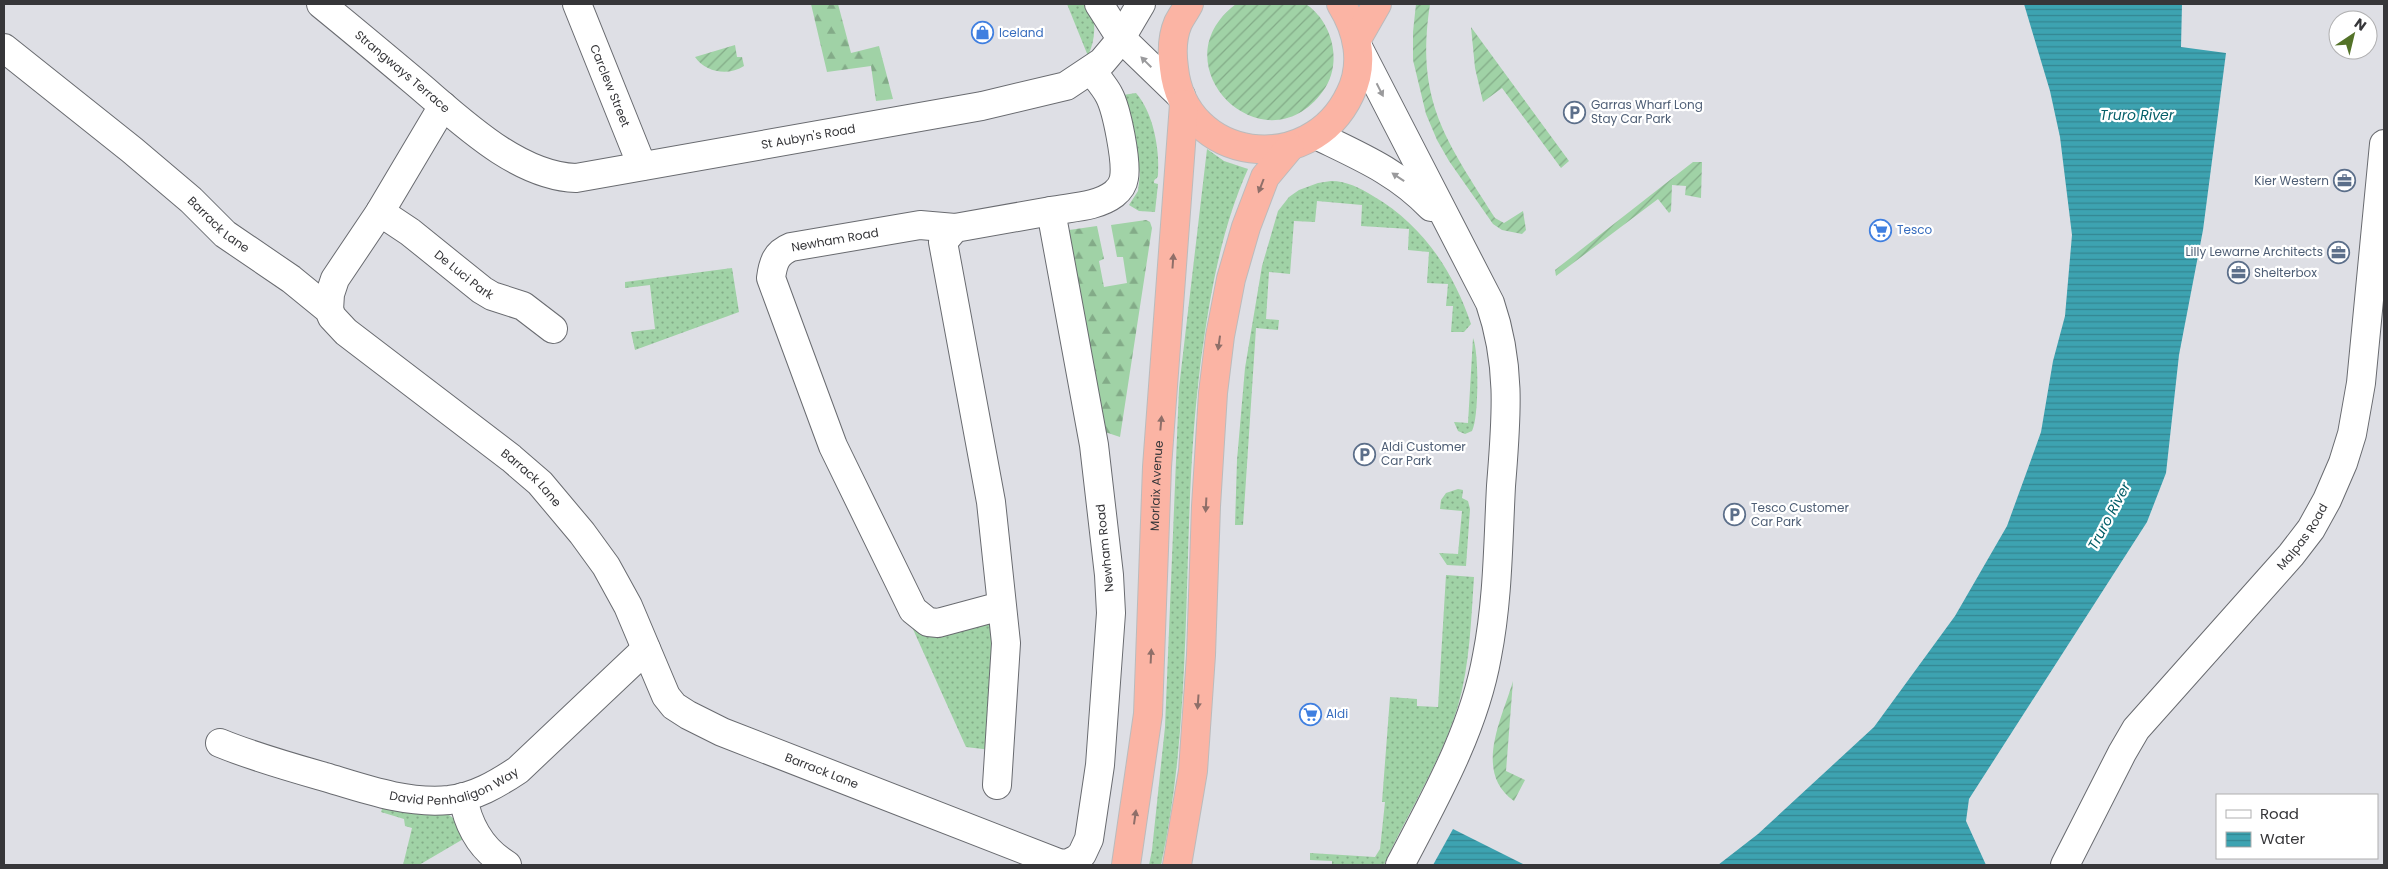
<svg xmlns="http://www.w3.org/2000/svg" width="2388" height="869" font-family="Poppins,sans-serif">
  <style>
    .grass { fill: url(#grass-dots) }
    .forest { fill: url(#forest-firs) }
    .garden { fill: url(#garden-furrows) }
    .water { fill: url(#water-rules) }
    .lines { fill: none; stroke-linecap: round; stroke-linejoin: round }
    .minor-casing { stroke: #696b70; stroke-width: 30 }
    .highway-casing { stroke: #bbbbbc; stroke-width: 30 }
    .minor { stroke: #fff; stroke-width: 28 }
    .highway { stroke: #fbb4a4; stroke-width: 28 }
    .oneway { fill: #9a9a9c }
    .oneway2 { fill: #8f6f69 }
    .labels { text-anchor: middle; stroke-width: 4.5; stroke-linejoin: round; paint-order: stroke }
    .shop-label { font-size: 12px; fill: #366cbe; stroke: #fff; text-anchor: start }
    .street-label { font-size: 12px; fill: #363639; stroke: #fff }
    .service-label { font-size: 12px; fill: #4e5e75; stroke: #fff; text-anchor: start }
    .water-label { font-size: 14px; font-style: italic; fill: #045f69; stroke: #fff }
  </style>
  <defs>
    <pattern id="grass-dots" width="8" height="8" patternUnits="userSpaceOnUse" patternTransform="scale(1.25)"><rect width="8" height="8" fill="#a0d2a6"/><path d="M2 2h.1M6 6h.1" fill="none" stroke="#83ab88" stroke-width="1.8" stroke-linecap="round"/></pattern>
    <pattern id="forest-firs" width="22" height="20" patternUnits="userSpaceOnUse" patternTransform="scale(1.25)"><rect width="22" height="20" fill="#a0d2a6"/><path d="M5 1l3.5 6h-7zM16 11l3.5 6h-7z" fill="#83ab88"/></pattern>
    <pattern id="garden-furrows" width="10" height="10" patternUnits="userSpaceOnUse" patternTransform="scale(1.25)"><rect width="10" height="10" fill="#a0d2a6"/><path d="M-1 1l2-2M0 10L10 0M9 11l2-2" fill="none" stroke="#83ab88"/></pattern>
    <pattern id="water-rules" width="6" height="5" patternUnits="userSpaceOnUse" patternTransform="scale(1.25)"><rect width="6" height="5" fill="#3da3b1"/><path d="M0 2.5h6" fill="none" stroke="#348691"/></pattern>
  </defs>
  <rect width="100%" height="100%" fill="#dedfe5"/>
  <g class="grass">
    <path d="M 1067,4 L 1090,4 C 1096,22 1096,38 1088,56 Z"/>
    <path d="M 1136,93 C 1153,112 1160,149 1158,175 C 1157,181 1154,177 1154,183 L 1158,184 L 1155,212 L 1139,211 L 1129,205 L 1138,191 L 1140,174 L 1123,95 Z"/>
    <path d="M 1207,149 L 1224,161 L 1248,169 C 1221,229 1210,295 1201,360 C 1179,527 1197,699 1161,865 L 1149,865 L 1152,850 L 1165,727 L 1179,388 Z"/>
    <path d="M 1331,181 C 1347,181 1360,188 1373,196 C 1423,225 1453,271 1471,324 L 1464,332 L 1451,332 L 1453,306 L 1446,306 L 1448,284 L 1427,283 L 1429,252 L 1408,250 L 1409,229 L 1361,226 L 1362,205 L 1317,201 L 1315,222 L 1294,221 L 1290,274 L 1269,272 L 1266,319 L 1279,320 L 1278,330 L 1256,328 L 1243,525 L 1235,525 L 1237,460 L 1245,368 L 1262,266 L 1278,211 L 1289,197 L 1299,190 L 1318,183 Z"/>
    <polygon points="732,268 739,312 635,350 631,332 655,329 650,285 625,288 625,282"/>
    <path d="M 1473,338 C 1479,351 1479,419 1472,431 L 1465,434 L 1458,431 L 1454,422 L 1468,423 Z"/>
    <polygon points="1458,489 1463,490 1462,498 1468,501 1470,509 1466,566 1447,565 1439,553 1458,554 1462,511 1440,509 1441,500 1446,493"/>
    <path d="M 1446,575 L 1474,577 C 1471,620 1470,664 1458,706 C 1441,762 1408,812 1384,865 L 1332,865 L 1332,861 L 1310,860 L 1310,853 L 1375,857 L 1380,849 L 1385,802 L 1382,802 L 1390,697 L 1417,699 L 1417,706 L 1438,707 Z"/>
    <polygon points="908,618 988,621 995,627 991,750 966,747"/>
    <polygon points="383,806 445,812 453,818 465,838 419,865 403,865 412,828 405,826 404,819 381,812"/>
  </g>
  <g class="forest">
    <polygon points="811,4 838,4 851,53 879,46 893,99 876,101 871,66 827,72"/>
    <polygon points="1146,220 1150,222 1152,228 1120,437 1102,431 1062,231 1097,226 1104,259 1099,261 1104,287 1127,283 1123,257 1117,257 1111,225"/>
  </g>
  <g class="garden">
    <path d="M 1236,4 C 1249,4 1295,1 1304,4 C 1310,5 1315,12 1319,16 C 1335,36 1340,68 1323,91 C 1265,172 1155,65 1236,4 Z"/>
    <path d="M 1416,4 L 1430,4 C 1415,101 1446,140 1495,218 L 1504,223 L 1523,211 L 1526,230 L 1522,234 L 1502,230 L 1493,224 L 1449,161 L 1437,140 L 1426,114 L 1413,60 L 1413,32 Z"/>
    <polygon points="1471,27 1569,161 1561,168 1502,88 1483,102 1475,68"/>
    <path d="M 735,45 L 737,57 L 742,57 L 744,66 C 729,76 706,73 695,57 Z"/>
    <polygon points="1693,162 1702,162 1701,198 1685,195 1686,186 1672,185 1671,211 1669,213 1658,199 1556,276 1555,270"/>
    <path d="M 1513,681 L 1506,771 L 1525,780 L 1514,801 C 1473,772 1502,719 1513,681 Z"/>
  </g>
  <g class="water">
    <polygon points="2024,4 2182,4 2181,47 2226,53 2203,230 2179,355 2166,473 2147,522 1969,799 1966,821 1986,865 1718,865 1758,834 1874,727 1955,616 2007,526 2031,460 2041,432 2053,361 2065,316 2072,235 2060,137 2050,91"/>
    <polygon points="1453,829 1525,865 1433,865"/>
  </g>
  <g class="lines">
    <defs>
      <g id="minor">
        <path id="s1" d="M 321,4 C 353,30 384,56 415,82 C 459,119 516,176 576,178 L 982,106 L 1066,86 L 1102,62 L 1118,43 L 1141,4"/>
        <path id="s2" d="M 577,4 L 642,166"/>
        <polyline points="1099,4 1120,37 1181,96"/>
        <path d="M 1358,47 L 1490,303 C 1512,367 1506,421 1501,486 C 1498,543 1498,600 1487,656 C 1474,730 1434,800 1400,865"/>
        <path id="s3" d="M 4,48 L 132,150 L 191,200 L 225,234 L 291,279 L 329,310 L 332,317 L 346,332 L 511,458 L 540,483 L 582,533 L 606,566 L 628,606 L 666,696 L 674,706 L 688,715 L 722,732 L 1061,864 L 1069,863 L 1077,859 L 1082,854 L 1089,839 L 1100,765 L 1111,613 L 1109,575 L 1094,445 L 1051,211 C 1072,207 1097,207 1114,194 C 1119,190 1123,185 1124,178 C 1127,162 1117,110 1109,95 C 1105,87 1097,78 1091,70"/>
        <path d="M 1316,135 C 1359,156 1398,172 1431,207"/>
        <path id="s4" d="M 380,212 L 410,232 L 482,290 L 492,296 L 523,306 L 553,329"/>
        <path d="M 955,228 L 920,225 L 791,247 C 776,253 773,263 771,278 L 833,446 L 913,610 L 928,622 L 938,623 L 1001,606"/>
        <polyline points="329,310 330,294 335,279 380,212 443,106"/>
        <path id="s5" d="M 220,743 C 254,757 290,767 325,777 C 365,789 406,804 449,800 C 475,797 497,784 518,770 L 646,649"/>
        <polyline points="997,785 1006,643 991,502 943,242 955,228 1051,211"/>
        <path d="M 463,797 C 468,826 482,850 507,865"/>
        <path id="s6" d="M 2065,865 L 2122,753 L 2136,729 L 2291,555 L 2311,529 L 2327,500 L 2343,463 L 2352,434 L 2361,383 L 2384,144"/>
      </g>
      <g id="highway">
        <path d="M 1189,4 C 1186,10 1181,17 1178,23 C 1172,37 1172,54 1174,68 C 1184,163 1310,179 1350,94 C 1365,64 1358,31 1341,4"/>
        <polyline points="1357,39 1377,4"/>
        <path id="s7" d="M 1126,865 L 1148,714 L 1157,467 L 1184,104"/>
        <polyline points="1177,865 1193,771 1201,655 1206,506 1213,393 1220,336 1231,279 1246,227 1265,177 1290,147"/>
      </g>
    </defs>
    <use href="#minor" class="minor-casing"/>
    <use href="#highway" class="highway-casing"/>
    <use href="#minor" class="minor"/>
    <use href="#highway" class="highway"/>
  </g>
  <defs><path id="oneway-solid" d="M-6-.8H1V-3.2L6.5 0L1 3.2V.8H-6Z" transform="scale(1.25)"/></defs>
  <g class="oneway">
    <use href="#oneway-solid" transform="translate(1146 62) rotate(-135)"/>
    <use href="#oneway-solid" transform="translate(1380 90) rotate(63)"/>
    <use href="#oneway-solid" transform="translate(1398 177) rotate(-146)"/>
  </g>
  <g class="oneway2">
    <use href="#oneway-solid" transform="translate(1261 186) rotate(111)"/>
    <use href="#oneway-solid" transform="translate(1173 261) rotate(-86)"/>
    <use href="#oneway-solid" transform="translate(1219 343) rotate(98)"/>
    <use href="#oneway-solid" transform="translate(1161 423) rotate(-85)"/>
    <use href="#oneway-solid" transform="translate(1206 505) rotate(93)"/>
    <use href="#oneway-solid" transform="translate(1151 656) rotate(-87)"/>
    <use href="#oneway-solid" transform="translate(1198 702) rotate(94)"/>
    <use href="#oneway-solid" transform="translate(1135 817) rotate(-82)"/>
  </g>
  <defs>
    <symbol id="shop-ring" viewBox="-11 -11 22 22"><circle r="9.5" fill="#fff" stroke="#3f7fe0" stroke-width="1.5"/><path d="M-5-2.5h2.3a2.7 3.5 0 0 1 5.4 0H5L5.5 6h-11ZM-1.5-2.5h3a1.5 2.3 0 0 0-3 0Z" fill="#3f7fe0"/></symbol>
    <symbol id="parking-ring" viewBox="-11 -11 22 22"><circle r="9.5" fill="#fff" stroke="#5c6f8a" stroke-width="1.5"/><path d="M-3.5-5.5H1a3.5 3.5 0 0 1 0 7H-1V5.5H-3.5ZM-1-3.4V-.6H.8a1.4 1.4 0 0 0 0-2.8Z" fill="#5c6f8a"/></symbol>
    <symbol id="office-ring" viewBox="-11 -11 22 22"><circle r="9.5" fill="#fff" stroke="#5c6f8a" stroke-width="1.5"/><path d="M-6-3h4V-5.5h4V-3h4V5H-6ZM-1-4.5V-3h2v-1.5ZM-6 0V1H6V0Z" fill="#5c6f8a"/></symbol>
    <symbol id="supermarket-ring" viewBox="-11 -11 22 22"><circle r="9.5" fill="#fff" stroke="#3f7fe0" stroke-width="1.5"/><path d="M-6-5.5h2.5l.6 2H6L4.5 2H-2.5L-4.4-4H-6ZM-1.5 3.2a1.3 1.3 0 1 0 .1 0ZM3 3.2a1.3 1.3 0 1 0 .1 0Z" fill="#3f7fe0"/></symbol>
  </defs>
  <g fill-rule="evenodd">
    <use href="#shop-ring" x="970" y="20" width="25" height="25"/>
    <use href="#parking-ring" x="1562" y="100" width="25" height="25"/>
    <use href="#office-ring" x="2332" y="168" width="25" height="25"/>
    <use href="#supermarket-ring" x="1868" y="218" width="25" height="25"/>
    <use href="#office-ring" x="2326" y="240" width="25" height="25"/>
    <use href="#office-ring" x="2226" y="260" width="25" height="25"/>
    <use href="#parking-ring" x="1352" y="442" width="25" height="25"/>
    <use href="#parking-ring" x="1722" y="502" width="25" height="25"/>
    <use href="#supermarket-ring" x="1298" y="702" width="25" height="25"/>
  </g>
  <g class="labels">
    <g class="shop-label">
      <text x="999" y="37">Iceland</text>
      <text x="1897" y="234">Tesco</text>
      <text x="1326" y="718">Aldi</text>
    </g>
    <g class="street-label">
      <text dy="4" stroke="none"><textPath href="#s1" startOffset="106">Strangways Terrace</textPath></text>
      <text dy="4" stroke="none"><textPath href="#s2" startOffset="88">Carclew Street</textPath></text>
      <text dy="4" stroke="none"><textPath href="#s1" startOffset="549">St Aubyn's Road</textPath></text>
      <text dy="4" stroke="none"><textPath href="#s3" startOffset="278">Barrack Lane</textPath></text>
      <text transform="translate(835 240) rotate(-10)" y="4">Newham Road</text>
      <text dy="4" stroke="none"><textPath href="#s4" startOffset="105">De Luci Park</textPath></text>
      <text dy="4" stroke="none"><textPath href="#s3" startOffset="682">Barrack Lane</textPath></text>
      <text dy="4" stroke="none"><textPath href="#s7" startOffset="381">Morlaix Avenue</textPath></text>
      <text dy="4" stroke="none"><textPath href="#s6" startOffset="408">Malpas Road</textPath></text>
      <text transform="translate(1105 548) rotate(-96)" y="4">Newham Road</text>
      <text dy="4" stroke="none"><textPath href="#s3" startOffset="1116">Barrack Lane</textPath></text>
      <text dy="4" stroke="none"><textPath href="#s5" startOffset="245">David Penhaligon Way</textPath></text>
    </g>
    <g class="service-label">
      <text x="1591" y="109">Garras Wharf Long<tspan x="1591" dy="14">Stay Car Park</tspan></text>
      <text x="2329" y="185" text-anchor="end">Kier Western</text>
      <text x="2323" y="256" text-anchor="end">Lilly Lewarne Architects</text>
      <text x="2254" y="277">Shelterbox</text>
      <text x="1381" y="451">Aldi Customer<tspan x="1381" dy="14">Car Park</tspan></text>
      <text x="1751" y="512">Tesco Customer<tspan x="1751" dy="14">Car Park</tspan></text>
    </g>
    <g class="water-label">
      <text x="2137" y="120">Truro River</text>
      <text transform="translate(2109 516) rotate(-62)" y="5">Truro River</text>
    </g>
  </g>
  <rect width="2388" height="869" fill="none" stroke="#363639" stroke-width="10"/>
  <rect x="2216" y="794" width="162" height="65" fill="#ffffff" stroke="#afafb0"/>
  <rect x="2226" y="810" width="25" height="8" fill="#ffffff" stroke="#afafb0"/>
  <text x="2260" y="819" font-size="15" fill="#363639">Road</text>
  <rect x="2226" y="832" width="25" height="15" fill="url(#water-rules)" stroke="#afafb0"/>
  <text x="2260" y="844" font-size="15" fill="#363639">Water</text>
  <g transform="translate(2353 35) rotate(35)"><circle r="24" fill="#ffffff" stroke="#afafb0"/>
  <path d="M0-4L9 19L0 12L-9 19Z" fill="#537228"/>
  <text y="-8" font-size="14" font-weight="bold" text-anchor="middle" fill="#363639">N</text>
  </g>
</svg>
